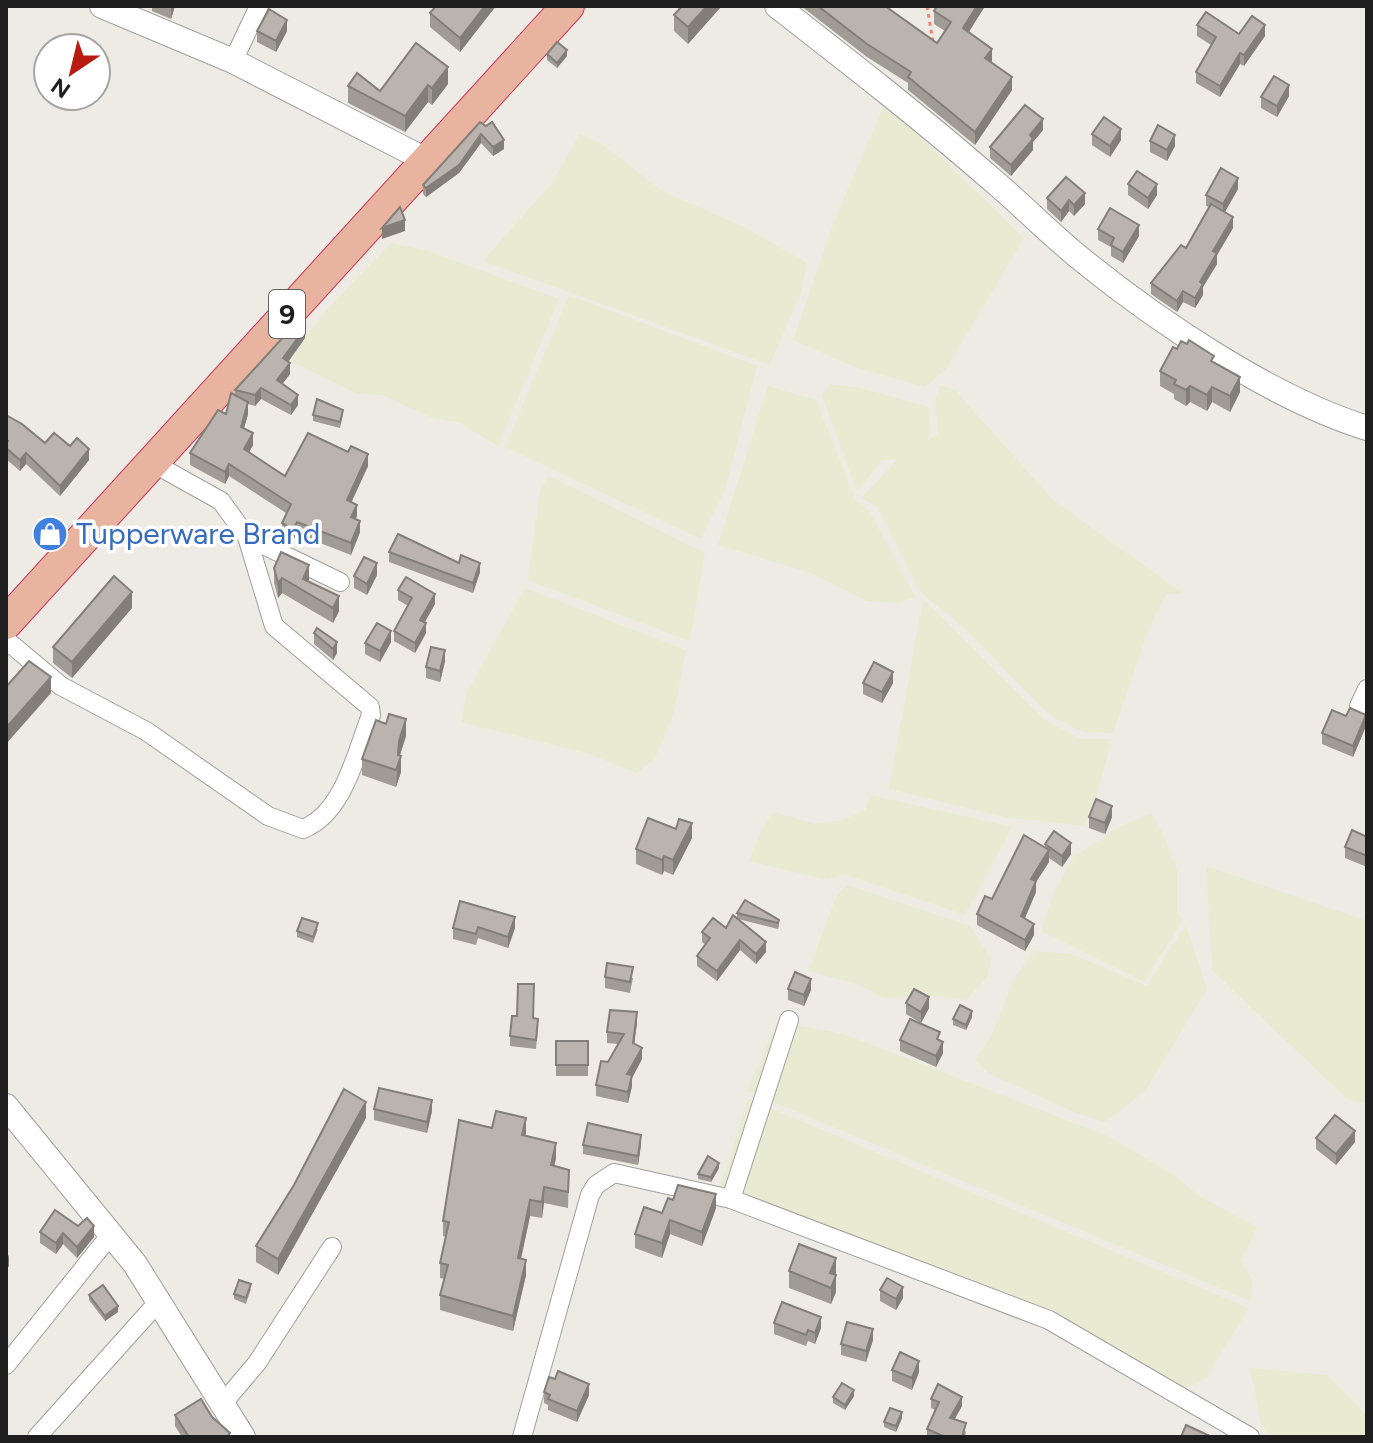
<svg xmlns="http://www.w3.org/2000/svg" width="1373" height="1443" font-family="Figtree,sans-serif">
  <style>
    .farmland { fill: #e8ebd1 }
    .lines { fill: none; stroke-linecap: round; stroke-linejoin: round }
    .minor-casing { stroke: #9f9f9f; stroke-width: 20 }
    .tertiary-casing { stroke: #9f9f9f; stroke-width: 26 }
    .trunk-casing { stroke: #c9345f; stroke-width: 34 }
    .path { stroke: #ed8876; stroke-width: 3; stroke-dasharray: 4 4; stroke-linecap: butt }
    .minor { stroke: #fff; stroke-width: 18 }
    .tertiary { stroke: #fff; stroke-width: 24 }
    .trunk { stroke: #e8b4a0; stroke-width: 32 }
    .wall { fill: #a19b96 }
    .shaded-wall { fill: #837e7a }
    .building { fill: #bbb4ae; stroke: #837e7a; stroke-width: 2 }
    .labels { text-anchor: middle; stroke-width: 7; stroke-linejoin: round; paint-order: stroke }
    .shield { fill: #fff; stroke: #626262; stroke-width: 2 }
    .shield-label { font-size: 28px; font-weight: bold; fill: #1e1e1e }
    .shop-label { font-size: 30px; fill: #366cbe; stroke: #fff; text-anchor: start }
  </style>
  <rect width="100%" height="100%" fill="#eeebe4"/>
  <g class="farmland">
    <polygon points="885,103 1024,238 946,369 925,387 857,368 793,340 835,219"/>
    <polygon points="580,134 602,144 662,191 744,227 807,263 801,292 770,365 483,261 552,183"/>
    <polygon points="391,243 428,251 559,299 498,446 458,422 432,418 382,395 358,394 290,361 321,316"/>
    <polygon points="569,295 757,366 725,490 701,539 505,447"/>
    <polygon points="829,384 861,388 929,407 931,434 927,441 938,434 935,399 941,385 955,390 1053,500 1184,594 1166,594 1148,631 1113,733 1083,732 1051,716 963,627 919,591 877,507 861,498 898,459 882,460 857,491 822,396"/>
    <polygon points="768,386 816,400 856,501 870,512 915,596 900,603 867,601 808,572 718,545"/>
    <polygon points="549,476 705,553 690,641 528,580 540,490"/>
    <polygon points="525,588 686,650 675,709 663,741 654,759 637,773 586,753 461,722 466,694"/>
    <polygon points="923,599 1044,719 1080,739 1112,739 1092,812 1083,826 1005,817 889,789"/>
    <polygon points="870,795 1012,827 965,915 843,874 828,880 749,861 763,827 774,812 815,824 843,820 866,809"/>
    <polygon points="1151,813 1160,827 1177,869 1177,911 1183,920 1144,982 1041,931 1053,895 1073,857 1119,827"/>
    <polygon points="1206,866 1367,921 1367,1104 1347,1099 1212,970"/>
    <polygon points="847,885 970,926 991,958 988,976 966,1000 938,996 884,998 857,984 808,971 837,895"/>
    <polygon points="1186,925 1207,989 1145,1091 1105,1122 1076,1113 990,1074 975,1060 991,1036 1015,977 1035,951 1071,954 1147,986"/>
    <polygon points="777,1022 844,1034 1108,1136 1170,1173 1201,1197 1257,1227 1241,1261 1253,1281 1251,1301 747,1091"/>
    <polygon points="748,1099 1249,1308 1206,1378 1182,1390 984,1296 721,1185"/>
    <polygon points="1250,1368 1327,1375 1367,1416 1367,1437 1270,1437 1261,1423"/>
  </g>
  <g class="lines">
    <defs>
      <g id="minor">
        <polyline points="233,61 259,6"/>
        <polyline points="247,537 340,582"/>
        <path d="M 6,640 L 61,686 L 146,731 L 268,816 L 303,829 C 344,813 356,753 371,715 L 370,707 L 274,626 L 247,537 L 221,501 L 151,462"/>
        <polyline points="1359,706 1367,689"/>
        <polyline points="731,1199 789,1020"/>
        <polyline points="6,1365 112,1233"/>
        <polyline points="224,1402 257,1363 332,1247"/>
        <polyline points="37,1437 160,1300"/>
        <polyline points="522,1437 590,1195 596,1185 614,1173 731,1199 1049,1320 1250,1437"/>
      </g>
      <g id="tertiary">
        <polyline points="102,6 233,61 428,161"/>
        <path d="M 777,6 C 849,62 921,118 990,178 C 1021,204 1049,233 1081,259 C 1157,321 1273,399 1367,428"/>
        <polyline points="6,1106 135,1264 243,1437"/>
      </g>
      <polyline id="trunk" points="6,623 568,6"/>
    </defs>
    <use href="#minor" class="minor-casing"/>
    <use href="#tertiary" class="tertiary-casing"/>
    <use href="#trunk" class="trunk-casing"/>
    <polyline class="path" points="927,6 933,42"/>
    <use href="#minor" class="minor"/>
    <use href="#tertiary" class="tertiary"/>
    <use href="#trunk" class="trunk"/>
  </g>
  <g class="wall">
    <polygon points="152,6 175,6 171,19 152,11"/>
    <polygon points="436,6 496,6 460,52 430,27 430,13"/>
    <polygon points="721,6 688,44 674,31 674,15"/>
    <polygon points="801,6 885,6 937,43 945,31 934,24 934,11 984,6 969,32 1012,90 975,145 908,90 908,83 867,57"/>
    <polygon points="1197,25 1239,34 1265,36 1244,66 1240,64 1220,97 1196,83 1196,72 1211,45 1197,36"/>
    <polygon points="257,31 287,31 276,52 257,42"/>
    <polygon points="547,54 567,56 557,68 547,60"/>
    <polygon points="448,84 432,105 428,102 405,132 348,103 348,86 380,91"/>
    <polygon points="1289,96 1277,117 1261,108 1261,97"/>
    <polygon points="480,122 504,149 493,156 481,143 459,173 426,197 423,194 423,185"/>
    <polygon points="1043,130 1033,142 1033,150 1011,176 990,158 990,147"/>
    <polygon points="1092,134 1121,140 1110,157 1092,145"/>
    <polygon points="1150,141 1175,146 1167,161 1150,152"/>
    <polygon points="1066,177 1085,204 1074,216 1069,211 1061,222 1047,209 1047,198"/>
    <polygon points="1128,184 1157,195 1148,209 1128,195"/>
    <polygon points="1238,189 1225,212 1233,228 1217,255 1217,264 1203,287 1203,295 1195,308 1183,302 1177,312 1151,294 1151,283 1186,248 1209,207 1206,206 1206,195"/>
    <polygon points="1098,229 1139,236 1123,263 1111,256 1111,247 1098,240"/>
    <polygon points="305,338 288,362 290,374 282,384 298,405 291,415 261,399 255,406 248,404 248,414 244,428 253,445 249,452 285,476 368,466 351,502 357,516 355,519 360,532 351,555 297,534 293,540 282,534 282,523 286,513 229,476 225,484 190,465 190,453 226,414 235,396 235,390"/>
    <polygon points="1214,363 1240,392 1230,412 1212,402 1207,411 1190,402 1186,406 1174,399 1174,394 1160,386 1160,371"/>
    <polygon points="6,415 45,443 70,446 89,460 60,496 26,464 20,471 6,459"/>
    <polygon points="313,415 343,415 340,428 313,421"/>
    <polygon points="389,552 459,563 480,572 473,593 389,562"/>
    <polygon points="274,568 309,581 339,611 333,623 282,593 278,598 274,583"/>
    <polygon points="377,575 367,595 354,588 354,576"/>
    <polygon points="398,590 435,604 425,622 426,633 415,653 394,641 394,631 408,606 398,600"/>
    <polygon points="132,608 72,678 53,663 53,647"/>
    <polygon points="317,628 337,653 333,660 314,644 314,633"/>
    <polygon points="391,642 380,662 365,654 365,643"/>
    <polygon points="445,661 440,682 426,678 426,667"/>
    <polygon points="863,683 893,683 882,703 863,694"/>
    <polygon points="1366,726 1353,757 1322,744 1322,733"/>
    <polygon points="406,736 400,755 401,772 396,787 362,775 362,759"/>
    <polygon points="1089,817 1112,817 1105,834 1089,828"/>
    <polygon points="1367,837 1367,867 1345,858 1345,847"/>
    <polygon points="692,838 673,875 664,871 662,875 636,864 636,849"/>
    <polygon points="1045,844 1071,854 1062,867 1049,858 1049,862 1036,882 1036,892 1025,918 1034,935 1025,951 977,925 977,914 1045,848"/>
    <polygon points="737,913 779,920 779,926 778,929 738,919 766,952 756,964 740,950 717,981 697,966 697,956 706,945 702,942 702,932 726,928 737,918"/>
    <polygon points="515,917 515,928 508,948 478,938 476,945 453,939 453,928"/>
    <polygon points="318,929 313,943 297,937 297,931"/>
    <polygon points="605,977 633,978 630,993 605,988"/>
    <polygon points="788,989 811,990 804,1006 788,1000"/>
    <polygon points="906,1003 929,1008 921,1023 906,1014"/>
    <polygon points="972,1017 966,1030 953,1025 953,1019"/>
    <polygon points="534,1018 538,1028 536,1049 510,1046 510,1036"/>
    <polygon points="637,1023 634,1043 642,1059 632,1078 632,1086 628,1103 596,1096 596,1085 618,1044 607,1043 607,1032"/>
    <polygon points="900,1040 943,1053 936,1067 900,1051"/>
    <rect x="556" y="1041" width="32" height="35"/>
    <polygon points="374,1109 432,1111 427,1133 374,1120"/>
    <polygon points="366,1118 278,1275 256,1262 256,1246"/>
    <polygon points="492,1128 526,1133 525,1136 556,1158 554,1166 569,1170 568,1208 544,1203 542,1218 530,1216 521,1258 526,1275 513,1331 440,1310 440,1295 444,1279 440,1278 440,1263 446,1237 443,1236 443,1221"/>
    <polygon points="1316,1138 1355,1142 1336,1165 1316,1149"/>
    <polygon points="583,1145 641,1145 638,1165 583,1154"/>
    <polygon points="719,1168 711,1182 698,1179 698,1174"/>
    <polygon points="673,1200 716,1208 702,1246 670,1234 662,1258 635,1248 635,1234 662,1213"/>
    <polygon points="55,1210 94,1237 77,1258 63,1244 56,1254 40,1243 40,1232"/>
    <polygon points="789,1271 835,1275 836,1292 831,1304 789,1288"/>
    <polygon points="251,1289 246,1304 234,1299 234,1294"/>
    <polygon points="880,1290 903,1298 896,1310 880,1301"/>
    <polygon points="89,1295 118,1312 105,1321 89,1300"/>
    <polygon points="774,1323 821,1328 815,1344 808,1341 806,1346 774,1334"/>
    <polygon points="873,1340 866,1362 841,1355 841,1344"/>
    <polygon points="892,1370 919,1372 912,1390 892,1381"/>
    <polygon points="544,1392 589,1395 577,1422 548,1410 548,1405 544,1403"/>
    <polygon points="854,1396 845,1410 833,1403 833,1397"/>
    <polygon points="931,1399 962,1406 955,1419 966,1432 965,1437 927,1437 927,1429 935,1410 931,1408"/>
    <polygon points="175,1415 212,1417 230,1437 182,1437 175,1426"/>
    <polygon points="902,1418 896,1432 884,1427 884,1422"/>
  </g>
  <g class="shaded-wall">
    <polygon points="171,6 175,6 171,19"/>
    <polygon points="485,6 496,6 460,52 460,38"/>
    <polygon points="707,6 721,6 721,7 688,44 688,27"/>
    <polygon points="977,6 984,6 984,8 963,41 963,28"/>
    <polygon points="287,20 287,31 276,52 276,41"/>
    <polygon points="1265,25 1265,36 1244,66 1244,55"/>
    <polygon points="992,49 992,62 985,58"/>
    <polygon points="567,50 567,56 557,68 557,63"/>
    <polygon points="1240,53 1240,64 1220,97 1220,86"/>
    <polygon points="448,67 448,84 432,105 432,88"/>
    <polygon points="1012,77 1012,90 975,145 975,132"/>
    <polygon points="428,85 428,102 405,132 405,116"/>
    <polygon points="1289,85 1289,96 1277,117 1277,106"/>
    <polygon points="1043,119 1043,130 1033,142 1033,150 1011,176 1011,165 1030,135"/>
    <polygon points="1121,129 1121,140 1110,157 1110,146"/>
    <polygon points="481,134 481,143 459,173 426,197 426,188"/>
    <polygon points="1175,135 1175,146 1167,161 1167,150"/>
    <polygon points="504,140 504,149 493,156 493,147"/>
    <polygon points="1238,178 1238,189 1223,215 1223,204"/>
    <polygon points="1157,184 1157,195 1148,209 1148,198"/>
    <polygon points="1085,193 1085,204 1074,216 1074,205"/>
    <polygon points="1069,200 1069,211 1061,222 1061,211"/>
    <polygon points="1233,217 1233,228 1217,255 1217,264 1203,287 1203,295 1195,308 1195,298 1200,282 1213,251"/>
    <polygon points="405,220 405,231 382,239 382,228"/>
    <polygon points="1139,225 1139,236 1123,263 1123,252"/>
    <polygon points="1183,291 1183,302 1177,312 1177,301"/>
    <polygon points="305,328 305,338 283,369 283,358"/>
    <polygon points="290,363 290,374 277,391 277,380"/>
    <polygon points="1240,377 1240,392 1230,412 1230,396"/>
    <polygon points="1190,386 1190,402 1186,406 1186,390"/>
    <polygon points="1212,387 1212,402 1207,411 1207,395"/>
    <polygon points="261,388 261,399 255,406 255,395"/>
    <polygon points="298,395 298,405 291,415 291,405"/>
    <polygon points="248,402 248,414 241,439 241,427"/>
    <polygon points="253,433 253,445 244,461 244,449"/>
    <polygon points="89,449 89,460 60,496 60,486"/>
    <polygon points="26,453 26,464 20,471 20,460"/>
    <polygon points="368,454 368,466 347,512 347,500"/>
    <polygon points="229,464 229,476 225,484 225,472"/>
    <polygon points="357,505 357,516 351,529 351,517"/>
    <polygon points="360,521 360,532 351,555 351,543"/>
    <polygon points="297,522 297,534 293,540 293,529"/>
    <polygon points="377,563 377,575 367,595 367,584"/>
    <polygon points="480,563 480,572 473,593 473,583"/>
    <polygon points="309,565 309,580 304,591 303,579"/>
    <polygon points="282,578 282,593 278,598 278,583"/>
    <polygon points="132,592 132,608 72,678 72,662"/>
    <polygon points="435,594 435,604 420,630 420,620"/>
    <polygon points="339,596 339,611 333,623 333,608"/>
    <polygon points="426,623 426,633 415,653 415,643"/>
    <polygon points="391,631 391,642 380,662 380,651"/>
    <polygon points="337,642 337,653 333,660 333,649"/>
    <polygon points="445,650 445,661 440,682 440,671"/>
    <polygon points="893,672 893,683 882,703 882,692"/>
    <polygon points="51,677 51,693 6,744 6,728"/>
    <polygon points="1366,715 1366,726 1353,757 1353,746"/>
    <polygon points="406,719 406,736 399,758 401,756 401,772 396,787 399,741"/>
    <polygon points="1112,806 1112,817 1105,834 1105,823"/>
    <polygon points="692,823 692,838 673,875 673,860"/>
    <polygon points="1071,843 1071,854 1062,867 1062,856"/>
    <polygon points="1049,850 1049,862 1036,882 1036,892 1021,927 1021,916 1031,879"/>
    <polygon points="664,856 664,871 662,875 662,860"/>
    <polygon points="515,917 515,928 508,948 508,937"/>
    <polygon points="1034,924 1034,935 1025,951 1025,940"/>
    <polygon points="740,940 740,950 717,981 717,971"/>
    <polygon points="766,942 766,952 756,964 756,954"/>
    <polygon points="811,979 811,990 804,1006 804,995"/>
    <polygon points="929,997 929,1008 921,1023 921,1012"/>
    <polygon points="972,1011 972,1017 966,1030 966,1025"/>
    <polygon points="637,1012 637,1023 633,1054 633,1043"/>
    <polygon points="943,1042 943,1053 936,1067 936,1056"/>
    <polygon points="642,1048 642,1059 632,1078 632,1086 628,1103 627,1074"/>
    <polygon points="432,1100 432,1111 427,1133 427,1122"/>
    <polygon points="366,1102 366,1118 278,1275 278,1259"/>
    <polygon points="526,1118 526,1133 522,1150 522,1135"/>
    <polygon points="1355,1131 1355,1142 1336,1165 1336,1154"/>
    <polygon points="641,1135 641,1145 638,1165 638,1156"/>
    <polygon points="556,1143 556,1158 551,1180 551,1165"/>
    <polygon points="719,1163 719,1168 711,1182 711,1177"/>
    <polygon points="544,1187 544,1203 542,1218 542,1202"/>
    <polygon points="716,1194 716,1208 702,1246 702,1232"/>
    <polygon points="530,1200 530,1216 518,1273 518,1258"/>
    <polygon points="670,1220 670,1234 662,1258 662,1243"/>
    <polygon points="94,1226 94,1237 77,1258 77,1247"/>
    <polygon points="63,1233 63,1244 56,1254 56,1243"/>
    <polygon points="9,1255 9,1266 6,1271 6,1260"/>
    <polygon points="836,1258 836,1274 830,1289 830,1273"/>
    <polygon points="526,1260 526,1275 513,1331 513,1316"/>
    <polygon points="836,1275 836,1292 831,1304 831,1288"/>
    <polygon points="903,1287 903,1298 896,1310 896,1299"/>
    <polygon points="118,1306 118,1312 105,1321 105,1316"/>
    <polygon points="821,1317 821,1328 815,1344 815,1333"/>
    <polygon points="873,1329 873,1340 866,1362 866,1351"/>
    <polygon points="919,1361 919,1372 912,1390 912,1378"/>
    <polygon points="589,1384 589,1395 577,1422 577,1411"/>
    <polygon points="854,1390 854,1396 845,1410 845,1405"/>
    <polygon points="962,1397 962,1406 950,1427 950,1418"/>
    <polygon points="902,1412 902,1418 896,1432 896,1426"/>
  </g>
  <g class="building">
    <polygon points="436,6 485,6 460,38 430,13"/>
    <polygon points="682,6 707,6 688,27 674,15"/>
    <polygon points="818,6 885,6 937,43 951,22 934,11 937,6 977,6 963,28 992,49 985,58 1012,77 975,132 908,77 911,72 867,44"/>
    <polygon points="269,9 287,20 276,41 257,31"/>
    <polygon points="1206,12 1239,34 1252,16 1265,25 1244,55 1240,53 1220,86 1196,72 1216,37 1197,25"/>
    <polygon points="557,42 567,50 557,63 547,54"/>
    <polygon points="416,43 448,67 432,88 428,85 405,116 348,86 357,73 380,91"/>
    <polygon points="1274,76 1289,85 1277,106 1261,97"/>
    <polygon points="1025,105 1043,119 1030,135 1033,139 1011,165 990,147"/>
    <polygon points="1104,117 1121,129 1110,146 1092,134"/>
    <polygon points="480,122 486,126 492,122 504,140 493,147 481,134 459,165 426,188 423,185"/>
    <polygon points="1158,125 1175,135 1167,150 1150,141"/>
    <polygon points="1221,168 1238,178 1223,204 1206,195"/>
    <polygon points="1137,171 1157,184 1148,198 1128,184"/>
    <polygon points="1066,177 1085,193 1074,205 1069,200 1061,211 1047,198"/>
    <polygon points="1211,204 1233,217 1213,251 1217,253 1200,282 1203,284 1195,298 1183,291 1177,301 1151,283 1181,245 1186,248"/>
    <polygon points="400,207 405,220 382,228"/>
    <polygon points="1110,208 1139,225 1123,252 1111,245 1114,238 1098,229"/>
    <polygon points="297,322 305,328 283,358 290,363 277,380 298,395 291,405 261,388 255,395 235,390"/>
    <polygon points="1189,340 1214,356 1211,361 1240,377 1230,396 1212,387 1207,395 1190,386 1186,390 1174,384 1176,380 1160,371 1173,347 1177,349 1181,341 1187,344"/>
    <polygon points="231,393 248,402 241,427 253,433 244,449 285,476 308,433 348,452 351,446 368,454 347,500 357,505 351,517 360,521 351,543 297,522 293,529 282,523 291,504 229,464 225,472 190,453 218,410 226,414"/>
    <polygon points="317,399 343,410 340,422 313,415"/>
    <polygon points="6,415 22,424 45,443 54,433 70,446 77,438 89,449 60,486 26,453 20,460 6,448 6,443 8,441 6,440"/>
    <polygon points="398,534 459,563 461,555 480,563 473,583 389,552"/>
    <polygon points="281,552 309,565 303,579 339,596 333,608 282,578 278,583 274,568"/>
    <polygon points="364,557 377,563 367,584 354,576"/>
    <polygon points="114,576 132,592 72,662 53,647"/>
    <polygon points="406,577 435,594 420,620 426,623 415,643 394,631 412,598 398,590"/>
    <polygon points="377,623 391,631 380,651 365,643"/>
    <polygon points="317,628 337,642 333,649 314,633"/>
    <polygon points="431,647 445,650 440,671 426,667"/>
    <polygon points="29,661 51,677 6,728 6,687"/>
    <polygon points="874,662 893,672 882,692 863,683"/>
    <polygon points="1350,708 1366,715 1353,746 1322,733 1332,710 1346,716"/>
    <polygon points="389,714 406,719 399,741 398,755 401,756 396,770 362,759 376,720 386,724"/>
    <polygon points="1096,799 1112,806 1105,823 1089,817"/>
    <polygon points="648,818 676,829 679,819 692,823 673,860 664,856 662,860 636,849"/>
    <polygon points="1352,830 1367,837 1367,856 1345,847"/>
    <polygon points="1054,831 1071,843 1062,856 1045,844"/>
    <polygon points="1024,835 1049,850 1031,879 1036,881 1021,916 1034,924 1025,940 977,914 985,896 992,899"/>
    <polygon points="745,900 779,920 778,923 737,913"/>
    <polygon points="460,901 515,917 508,937 478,927 476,934 453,928"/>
    <polygon points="733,915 766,942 756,954 740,940 717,971 697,956 710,938 702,932 713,918 726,928"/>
    <polygon points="302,918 318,923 313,937 297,931"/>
    <polygon points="607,963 633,967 630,982 605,977"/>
    <polygon points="795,972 811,979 804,995 788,989"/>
    <polygon points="518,984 534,984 533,1018 538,1019 536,1040 510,1036 512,1016 517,1016"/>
    <polygon points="914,989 929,997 921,1012 906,1003"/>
    <polygon points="960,1005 972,1011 966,1025 953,1019"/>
    <polygon points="610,1010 637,1012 633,1043 642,1048 627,1074 632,1075 628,1092 596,1085 601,1061 608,1062 624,1034 607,1032"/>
    <polygon points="910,1019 940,1032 937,1039 943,1042 936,1056 900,1040"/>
    <rect x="556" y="1041" width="32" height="24"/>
    <polygon points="379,1088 432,1100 427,1122 374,1109"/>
    <polygon points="344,1089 366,1102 278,1259 256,1246 294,1185"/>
    <polygon points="496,1111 526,1118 522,1135 556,1143 551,1165 569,1170 568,1192 544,1187 542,1202 530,1200 518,1258 526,1260 513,1316 440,1295 448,1265 440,1263 449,1222 443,1221 459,1120 492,1128"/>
    <polygon points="1335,1115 1355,1131 1336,1154 1316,1138"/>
    <polygon points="588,1123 641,1135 638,1156 583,1145"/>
    <polygon points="708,1156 719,1163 711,1177 698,1174"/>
    <polygon points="678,1185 716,1194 702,1232 670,1220 662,1243 635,1234 644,1207 662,1213 668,1198 673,1200"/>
    <polygon points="55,1210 78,1226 87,1218 94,1226 77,1247 63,1233 56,1243 40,1232"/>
    <polygon points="799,1244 836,1258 830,1273 836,1275 831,1288 789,1271"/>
    <polygon points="887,1278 903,1287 896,1299 880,1290"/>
    <polygon points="239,1280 251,1284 246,1298 234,1294"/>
    <polygon points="103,1285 118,1306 105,1316 89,1295"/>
    <polygon points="782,1302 821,1317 815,1333 808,1330 806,1335 774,1323"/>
    <polygon points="847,1322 873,1329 866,1351 841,1344"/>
    <polygon points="900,1352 919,1361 912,1378 892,1370"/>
    <polygon points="558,1371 589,1384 577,1411 548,1399 550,1395 544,1392 549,1377 555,1379"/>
    <polygon points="842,1383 854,1390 845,1405 833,1397"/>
    <polygon points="938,1384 962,1397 950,1418 966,1423 962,1437 943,1437 943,1436 927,1429 939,1402 931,1399"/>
    <polygon points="201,1399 212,1417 230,1433 227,1437 189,1437 175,1415"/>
    <polygon points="890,1408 902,1412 896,1426 884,1422"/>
    <polygon points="1186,1425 1212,1437 1181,1437"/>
  </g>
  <defs>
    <symbol id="shop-disc" viewBox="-11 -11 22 22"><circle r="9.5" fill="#3f7fe0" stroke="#fff"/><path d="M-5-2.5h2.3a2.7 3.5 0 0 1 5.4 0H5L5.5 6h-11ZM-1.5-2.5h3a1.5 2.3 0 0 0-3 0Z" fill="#fff"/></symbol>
  </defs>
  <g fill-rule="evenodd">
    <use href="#shop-disc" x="30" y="514" width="40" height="40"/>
  </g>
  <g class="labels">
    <rect class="shield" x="269" y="290" width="36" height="48" rx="6"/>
    <g class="shield-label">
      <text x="287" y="324">9</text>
    </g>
    <g class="shop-label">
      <text x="76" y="544">Tupperware Brand</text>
    </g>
  </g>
  <rect width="1373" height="1443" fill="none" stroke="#1e1e1e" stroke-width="16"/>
  <g transform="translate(72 72) rotate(215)"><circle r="38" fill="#ffffff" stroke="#a5a5a5" stroke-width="2"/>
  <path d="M0-6L14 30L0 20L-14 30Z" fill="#b91a12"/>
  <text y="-12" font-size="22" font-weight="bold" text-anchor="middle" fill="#1e1e1e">N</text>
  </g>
</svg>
